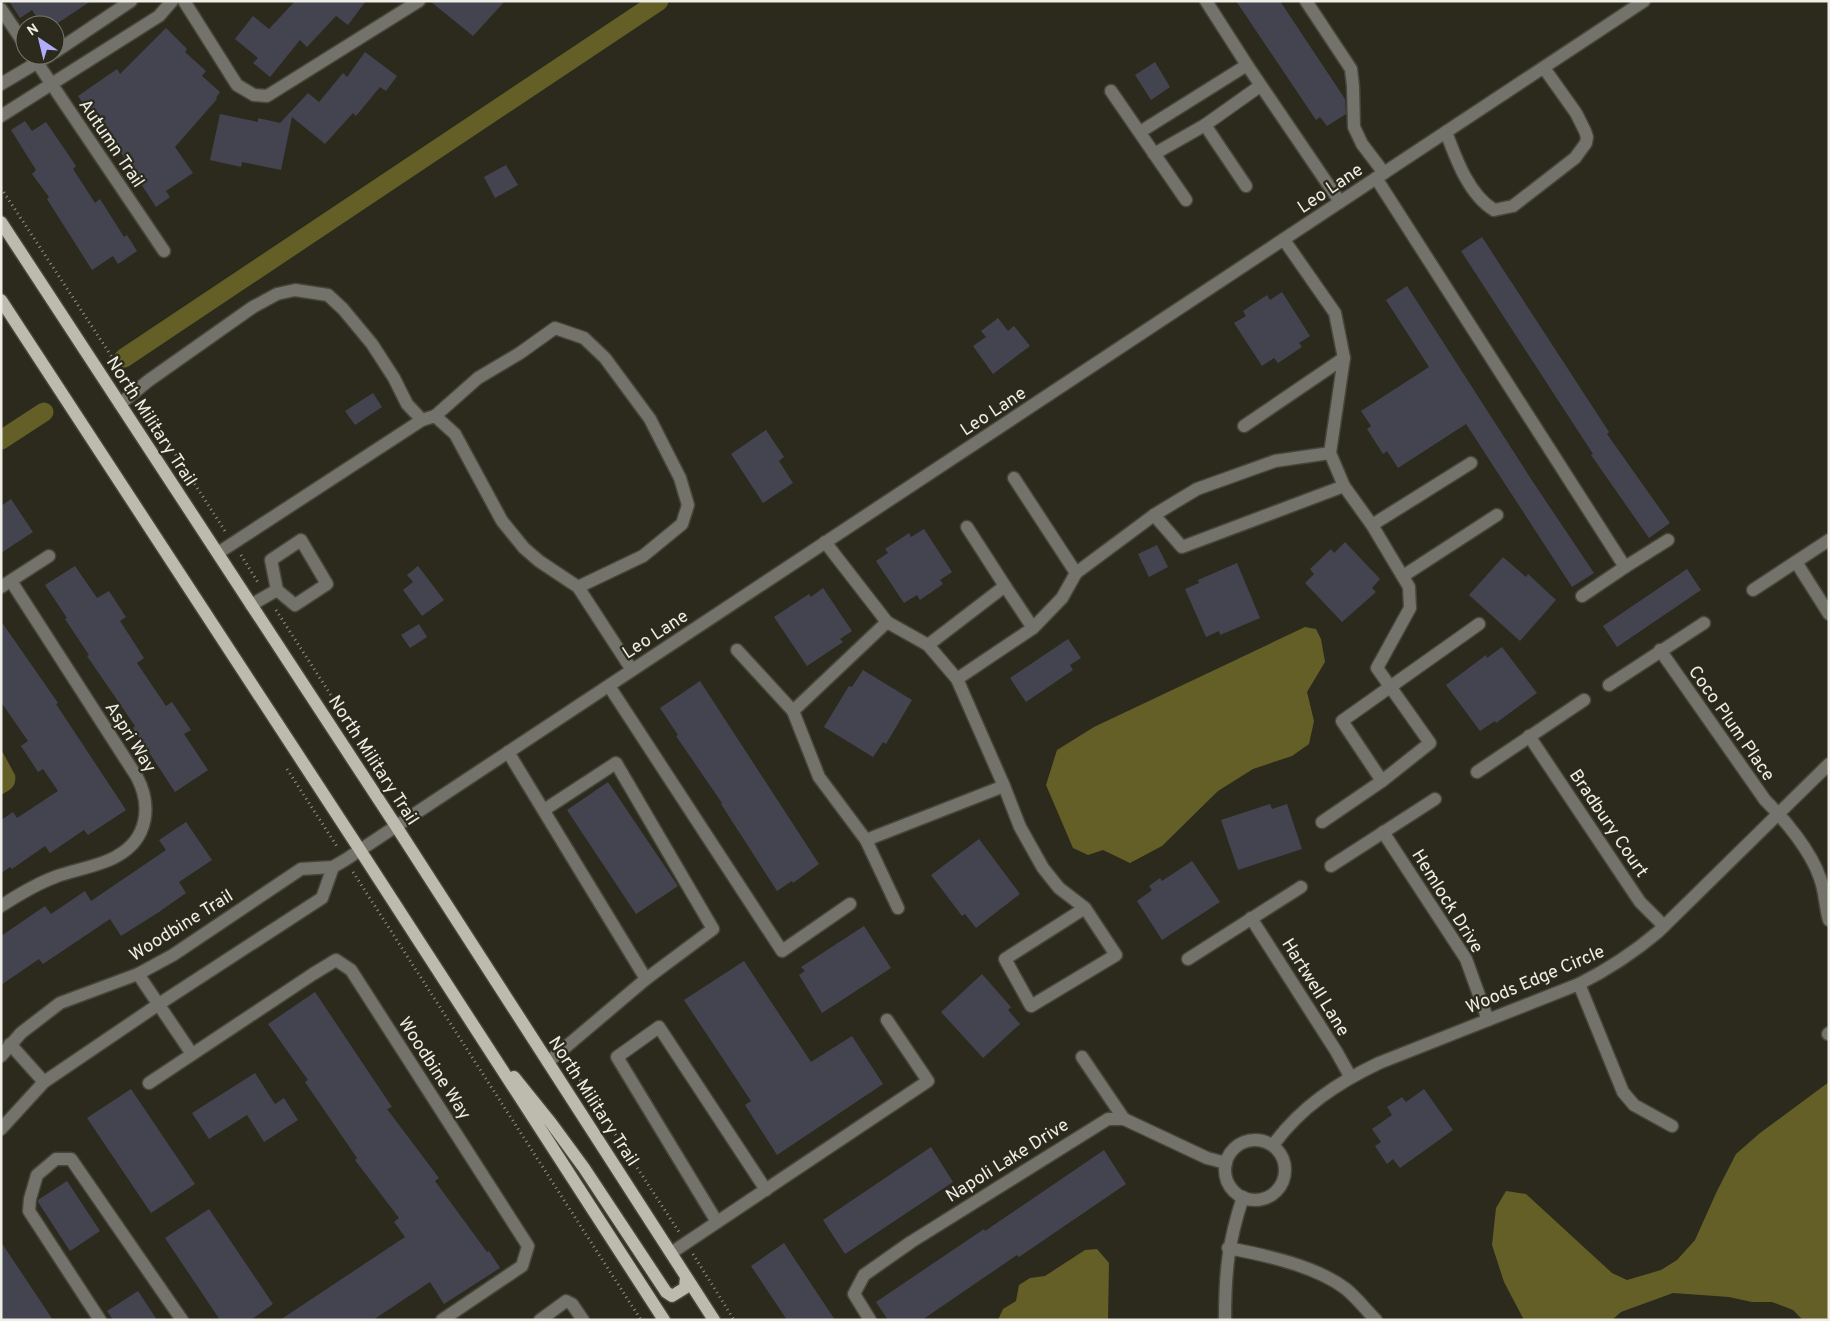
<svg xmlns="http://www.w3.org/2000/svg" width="1830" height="1321" font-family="Overpass,sans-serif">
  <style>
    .water { fill: #645f26 }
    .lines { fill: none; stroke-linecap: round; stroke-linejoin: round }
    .canal { stroke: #645f26; stroke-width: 19 }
    .building { fill: #444451 }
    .minor-casing { stroke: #464539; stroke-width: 15 }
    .major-casing { stroke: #464539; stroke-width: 15 }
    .path { stroke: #96958b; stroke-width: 3; stroke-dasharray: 1 4; stroke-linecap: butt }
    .minor { stroke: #73726b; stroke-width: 12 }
    .major { stroke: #bcbbad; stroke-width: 12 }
    .labels { text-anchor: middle; stroke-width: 4.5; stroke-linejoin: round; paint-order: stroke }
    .street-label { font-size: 18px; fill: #efeee6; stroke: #2b2a1d }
  </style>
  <rect width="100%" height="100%" fill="#2b2a1d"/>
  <g class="water">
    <polygon points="1305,627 1316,629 1321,639 1325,662 1307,692 1314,721 1309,744 1292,756 1253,769 1218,791 1162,846 1130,863 1103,850 1088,855 1073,848 1046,785 1057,750 1094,727"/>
    <path d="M 1,749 L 15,775 C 17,787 10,790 1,795 Z"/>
    <polygon points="1829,1082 1829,1320 1803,1320 1793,1310 1772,1302 1752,1302 1729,1297 1673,1293 1621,1312 1612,1320 1524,1320 1504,1282 1492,1245 1496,1208 1506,1191 1526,1194 1612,1273 1627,1280 1661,1270 1677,1260 1695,1240 1717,1191 1736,1154 1760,1133"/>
    <polygon points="1097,1249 1109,1263 1108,1320 998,1320 1003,1309 1016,1301 1019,1285 1030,1278 1045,1276 1085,1250"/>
  </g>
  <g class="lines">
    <g class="canal">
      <polyline points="124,358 659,1"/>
      <polyline points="1,440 44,412"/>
    </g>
  </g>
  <g class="building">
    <polygon points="9,1 91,1 55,25 42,25 32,10 20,18"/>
    <polygon points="295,1 366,1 348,25 336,16 307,47 300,40 270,77 253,63 258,58 235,39 253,16 269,29"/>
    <polygon points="430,1 505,1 473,36"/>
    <polygon points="1236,1 1280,1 1345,99 1346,114 1327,126 1320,117 1316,120"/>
    <polygon points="166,28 187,49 185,52 206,71 202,76 220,92 216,98 217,99 175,147 193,173 166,191 170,197 156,207 112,139 105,144 96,129 99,127 78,96 117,69 120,74"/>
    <polygon points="365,52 397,76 386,91 380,87 356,116 353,113 325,144 292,117 281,170 242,162 241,167 210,160 220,114 258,122 258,118 280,123 308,93 319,102 343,73 347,77"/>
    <polygon points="1155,62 1170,87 1151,100 1135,75"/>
    <polygon points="25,121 32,131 46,122 76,166 73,169 95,203 100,199 124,237 127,235 137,251 118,264 113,256 92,270 47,199 49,197 32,174 36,170 11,130"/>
    <polygon points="506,165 518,185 495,198 484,177"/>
    <polygon points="1482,237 1609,432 1607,434 1670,523 1649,538 1591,455 1593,454 1461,251"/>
    <polygon points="1407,286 1533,482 1594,573 1572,587 1466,424 1398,468 1387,451 1383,454 1367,429 1371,426 1361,411 1429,367 1386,300"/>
    <polygon points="1282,292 1310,336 1299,343 1302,347 1278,363 1274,358 1262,366 1234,323 1246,316 1243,311 1267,295 1270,300"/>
    <polygon points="998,318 1008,331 1014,326 1030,346 993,374 973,346 986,337 981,331"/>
    <polygon points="373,393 382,407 355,425 345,411"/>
    <polygon points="766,430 784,457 779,461 793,483 763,503 731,454"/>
    <polygon points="11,499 33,532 1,553 1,506"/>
    <polygon points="924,529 952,572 940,580 943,584 920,600 917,595 904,603 876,561 888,553 885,549 909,533 911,537"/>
    <polygon points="1345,542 1380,579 1372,588 1376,592 1342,622 1305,583 1314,574 1310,569 1331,549 1334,553"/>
    <polygon points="1157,545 1168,567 1149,577 1138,554"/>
    <polygon points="1503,557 1526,577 1528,574 1556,600 1520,641 1469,595"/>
    <polygon points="1237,563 1260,618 1220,635 1219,631 1206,637 1185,589 1199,583 1198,580"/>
    <polygon points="75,566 97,598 109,591 126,617 120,621 144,658 137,663 166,706 172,702 191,730 184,734 208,770 175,792 133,728 135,726 87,656 89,655 65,619 67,618 45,585"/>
    <polygon points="418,566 444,600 422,616 403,590 413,582 407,575"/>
    <polygon points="1687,569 1701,590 1617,647 1603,626"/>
    <polygon points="823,588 852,631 840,639 843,642 807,666 774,617 809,594 811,597"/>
    <polygon points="1,621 58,703 56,704 126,810 88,835 84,830 50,853 45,846 12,869 10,867 1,873 1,820 13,812 17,818 58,791 43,769 38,772 21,746 28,741 1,702"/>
    <polygon points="419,624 427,637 410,648 401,635"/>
    <polygon points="1068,639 1081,658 1070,665 1073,670 1026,702 1010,678"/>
    <polygon points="1502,647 1537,693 1496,723 1495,721 1480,731 1446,685 1486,655 1487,658"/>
    <polygon points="863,670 912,700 886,744 883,742 873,757 824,727 849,686 852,687"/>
    <polygon points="700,681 819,864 793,883 792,881 777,891 721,804 722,803 676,736 678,735 660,708"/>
    <polygon points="608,782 678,886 636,914 567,810"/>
    <polygon points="1270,804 1272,809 1287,804 1302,849 1238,870 1221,820"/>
    <polygon points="186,822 212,860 179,882 186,893 159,912 121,936 110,919 43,964 39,959 1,985 1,936 45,906 51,914 85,891 91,901 166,850 159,840"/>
    <polygon points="979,839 1020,894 976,928 965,914 962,916 931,875"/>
    <polygon points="1192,861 1220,902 1162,940 1137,901 1152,890 1149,886 1160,878 1162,881"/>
    <polygon points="864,926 891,968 822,1013 799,975 805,971 801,967"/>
    <polygon points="744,961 811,1062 852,1036 883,1084 777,1155 745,1105 751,1101 684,1000"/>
    <polygon points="982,974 1011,1007 1008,1010 1020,1024 983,1058 941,1012"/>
    <polygon points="315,992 392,1107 387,1109 439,1178 435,1181 487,1252 489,1251 500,1268 444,1304 430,1282 373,1320 280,1320 405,1237 394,1222 399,1218 355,1160 357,1158 305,1082 308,1080 268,1024"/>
    <polygon points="255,1073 275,1104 284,1098 298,1120 264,1142 247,1115 209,1139 192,1113"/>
    <polygon points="131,1089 195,1184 151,1213 87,1118"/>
    <polygon points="1424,1089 1453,1130 1400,1168 1393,1159 1387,1164 1375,1146 1381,1142 1372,1129 1392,1115 1387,1107 1402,1097 1406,1102"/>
    <polygon points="931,1147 953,1182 845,1254 823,1220"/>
    <polygon points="1104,1150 1126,1184 1019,1257 1017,1255 922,1320 888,1320 876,1302 984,1229 985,1231"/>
    <polygon points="67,1181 100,1231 70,1251 38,1202 38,1200"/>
    <polygon points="209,1209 273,1304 251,1320 220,1320 165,1238"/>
    <polygon points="1,1242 53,1320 1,1320"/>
    <polygon points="784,1243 835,1320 787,1320 751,1266"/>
    <polygon points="138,1291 157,1320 113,1320 107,1311"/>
  </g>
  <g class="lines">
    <defs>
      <g id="minor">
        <polyline points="184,1 237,85 254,95 267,96 419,1"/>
        <polyline points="1206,1 1247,65"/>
        <polyline points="1306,1 1351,69 1353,86 1354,127 1362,144 1384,173"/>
        <polyline points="1,9 25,45"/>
        <polyline points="55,52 131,1"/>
        <polyline points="32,55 164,251"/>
        <polyline points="1,84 50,55"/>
        <polyline points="1111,91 1186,200"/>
        <polyline points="1,116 159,16 172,1"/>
        <polyline points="1205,125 1246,186"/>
        <polyline points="1140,132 1247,65 1340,202"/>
        <path d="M 1446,132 C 1456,159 1469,195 1494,210 L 1513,206 L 1575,158 L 1586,143 L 1587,137 L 1585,131 L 1576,113 L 1544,68"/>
        <polyline points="1154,154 1205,125 1260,86"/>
        <polyline points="1376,178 1625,567 1582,596"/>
        <polyline points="1284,240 1335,313 1344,358"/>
        <polyline points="120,404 148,381 253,307 277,294 295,290 328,295 343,309 372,344 394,378 407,404 422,420"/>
        <polyline points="435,416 478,378 520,353 555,328 584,338 605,358 650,419 680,478 688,505 682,524 643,556 578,587"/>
        <polyline points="1330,453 1344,486 1372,525 1471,463"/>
        <polyline points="1154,515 1182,547 1344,486"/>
        <polyline points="218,553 422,420 435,416 455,434 502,521 524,548 539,561 578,587 632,670"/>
        <polyline points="1796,562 1829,614"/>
        <polyline points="1625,567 1668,540"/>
        <polyline points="1076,573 1154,515 1197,489 1275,461 1330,453 1344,358 1244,426"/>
        <polyline points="1403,576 1497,515"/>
        <polyline points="1005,586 1033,628"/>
        <polyline points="1,587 49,556"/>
        <polyline points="1753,590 1829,540"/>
        <polyline points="251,605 277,590 295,605 327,584 301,540 271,560 277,590"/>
        <polyline points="928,645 1005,586 967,527"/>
        <polyline points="737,650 793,711 887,622 825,542"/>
        <path d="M 1660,650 L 1765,800 C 1785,820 1811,851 1820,878 C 1825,891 1825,906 1829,920"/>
        <polyline points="957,679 1033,628 1062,598 1076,573 1014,478"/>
        <polyline points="1609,685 1704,623"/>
        <polyline points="609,686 782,951 850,904"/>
        <polyline points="793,711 819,777 866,840 898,908"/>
        <polyline points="1529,736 1640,902 1664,926"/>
        <polyline points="508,752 646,979 548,1062"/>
        <polyline points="1477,772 1584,700"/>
        <polyline points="1382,781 1342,721 1479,624"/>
        <polyline points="1004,786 1020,827 1043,868 1059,888 1085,908 1116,955 1031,1006 1005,959 1085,908"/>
        <polyline points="544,810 616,763 713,929 646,979"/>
        <polyline points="1322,822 1382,781 1430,743 1377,668 1410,608 1409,587 1372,525"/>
        <polyline points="1383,832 1466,959 1488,1020"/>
        <polyline points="866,840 1004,786 957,679 928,645 887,622"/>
        <polyline points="1331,866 1435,799"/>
        <path d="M 1,906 C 18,895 36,884 55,877 C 73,870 101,866 117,856 C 148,839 152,806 137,777 L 11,581"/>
        <polyline points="1251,918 1336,1051 1350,1076"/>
        <polyline points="1188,959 1301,887"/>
        <polyline points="138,974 192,1054"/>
        <polyline points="1579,984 1623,1092 1634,1105 1672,1126"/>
        <polyline points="1828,1034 1829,1033"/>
        <polyline points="10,1044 44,1082"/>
        <polyline points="1,1056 21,1033 60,1003 138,974 173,955 301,869 333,867 345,860 1644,1"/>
        <polyline points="1082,1057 1124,1119"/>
        <polyline points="149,1083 313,974 336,960 351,970 528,1246 522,1266 442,1320"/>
        <polyline points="1,1129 44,1082 159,1004 322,898 333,867"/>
        <circle cx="1255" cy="1170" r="30"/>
        <path d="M 1273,1145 C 1301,1107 1337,1083 1379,1063 L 1579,984 C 1609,969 1632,954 1658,932 L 1829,764"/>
        <polyline points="717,1222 617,1057 659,1027 766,1190"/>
        <path d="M 1228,1248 C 1265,1255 1316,1266 1346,1289 C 1357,1298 1366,1310 1376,1320"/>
        <polyline points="671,1253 928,1081 887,1020"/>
        <polyline points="100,1320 29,1211 30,1199 37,1175 56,1159 71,1159 182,1320"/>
        <polyline points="540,1320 566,1301 572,1304 583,1320"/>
        <polyline points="870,1320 854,1294 864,1275 911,1242 1108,1119 1124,1119 1207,1158 1226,1163"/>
        <path d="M 1225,1320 C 1225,1273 1228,1242 1243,1197"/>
      </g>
      <g id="major">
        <polyline points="1,222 396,826 714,1320"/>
        <polyline points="1,300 360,850 664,1320"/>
        <polyline points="514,1077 551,1123 584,1168 666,1292 672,1296 685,1288 686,1277"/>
      </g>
    </defs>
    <use href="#minor" class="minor-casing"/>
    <use href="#major" class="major-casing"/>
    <g class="path">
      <polyline points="1,188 127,380"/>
      <polyline points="143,404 225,531"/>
      <polyline points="241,555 259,584"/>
      <polyline points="276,610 336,703"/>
      <polyline points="287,769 338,848"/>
      <polyline points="353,872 641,1320"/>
      <polyline points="569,1063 679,1232"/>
      <polyline points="693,1254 734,1320"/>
    </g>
    <use href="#minor" class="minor"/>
    <use href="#major" class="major"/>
  </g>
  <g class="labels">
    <g class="street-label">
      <text transform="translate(112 143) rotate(56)" y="6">Autumn Trail</text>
      <text transform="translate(1330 188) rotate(-34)" y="6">Leo Lane</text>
      <text transform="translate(993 411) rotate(-33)" y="6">Leo Lane</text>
      <text transform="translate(152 421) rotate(57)" y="6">North Military Trail</text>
      <text transform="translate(655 634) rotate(-33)" y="6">Leo Lane</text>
      <text transform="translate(1732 723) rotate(55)" y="6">Coco Plum Place</text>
      <text transform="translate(131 737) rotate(58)" y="6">Aspri Way</text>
      <text transform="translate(374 760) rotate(57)" y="6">North Military Trail</text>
      <text transform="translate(1609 823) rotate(56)" y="6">Bradbury Court</text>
      <text transform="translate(1448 901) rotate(58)" y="6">Hemlock Drive</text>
      <text transform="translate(181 925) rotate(-32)" y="6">Woodbine Trail</text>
      <text transform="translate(1535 979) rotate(-23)" y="6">Woods Edge Circle</text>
      <text transform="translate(1316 987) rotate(58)" y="6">Hartwell Lane</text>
      <text transform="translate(435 1068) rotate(57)" y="6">Woodbine Way</text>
      <text transform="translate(594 1101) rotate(57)" y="6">North Military Trail</text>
      <text transform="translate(1007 1160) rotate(-32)" y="6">Napoli Lake Drive</text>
    </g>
  </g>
  <rect width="1830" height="1321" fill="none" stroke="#efeee6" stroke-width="5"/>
  <g transform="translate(40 40) rotate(325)"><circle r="24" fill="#2b2a1d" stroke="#79786d"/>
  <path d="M0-4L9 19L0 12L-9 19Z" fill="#b0aefa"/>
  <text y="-8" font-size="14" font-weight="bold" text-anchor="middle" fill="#efeee6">N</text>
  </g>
</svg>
